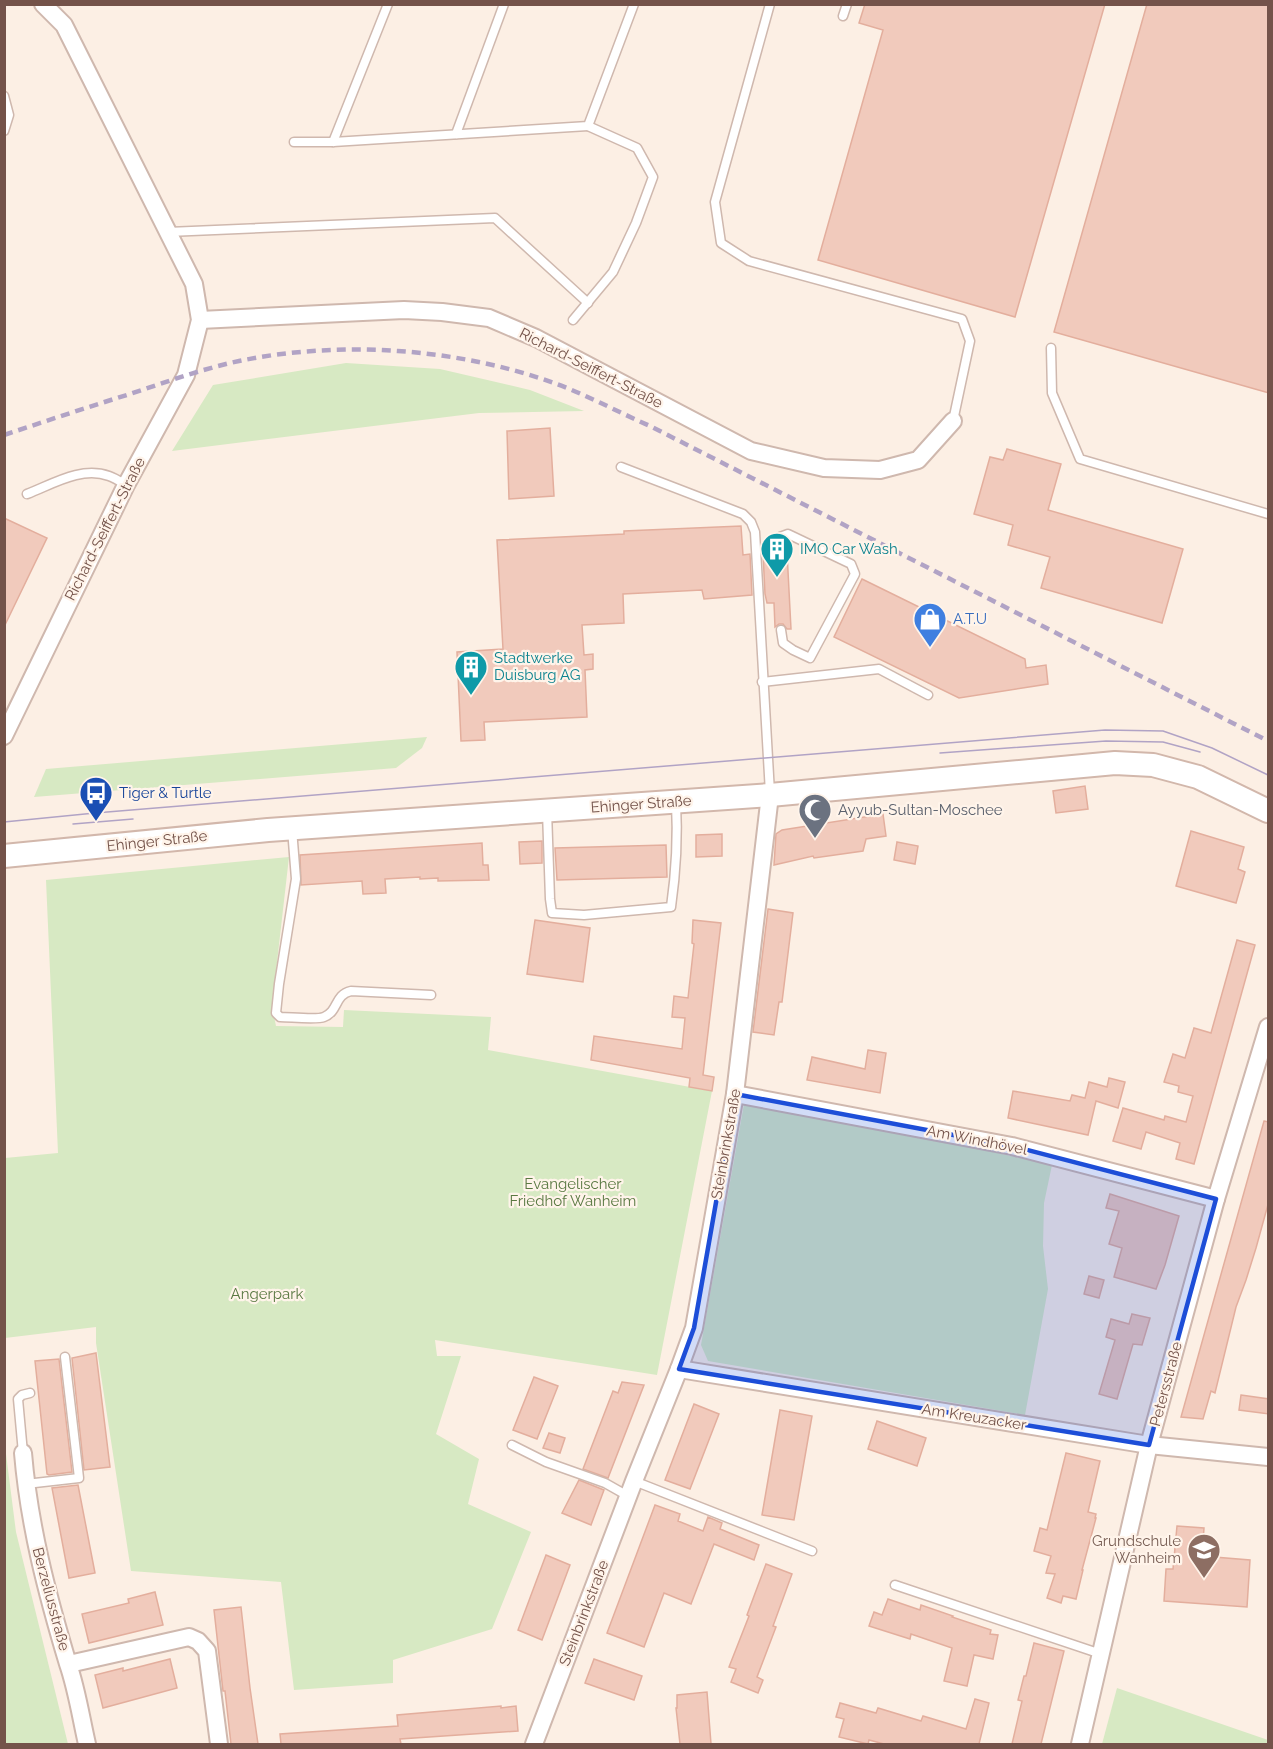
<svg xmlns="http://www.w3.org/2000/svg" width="1273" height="1749" font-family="Raleway,sans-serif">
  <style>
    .green { fill: #d7e9c3 }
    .building { fill: #f1cabc; stroke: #e3ae9d; stroke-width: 1.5 }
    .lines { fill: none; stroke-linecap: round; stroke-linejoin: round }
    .lane-casing { stroke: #cfb8ae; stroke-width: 11 }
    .street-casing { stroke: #cfb8ae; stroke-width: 20 }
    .secondary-casing { stroke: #d2b7ab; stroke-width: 26 }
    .lane { stroke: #fff; stroke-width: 8 }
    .street { stroke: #fff; stroke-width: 16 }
    .secondary { stroke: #fff; stroke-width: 22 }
    .tram { stroke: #b1a3c5; stroke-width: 1.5 }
    .rail { stroke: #b1a3c5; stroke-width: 4.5; stroke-dasharray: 9 6; stroke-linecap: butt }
    .marked { fill: #1d4ed8; fill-opacity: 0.2; stroke: #1d4ed8; stroke-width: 4.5; stroke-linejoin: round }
    .labels { text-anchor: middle; stroke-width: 4.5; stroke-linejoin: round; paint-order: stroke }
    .street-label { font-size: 15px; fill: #74534a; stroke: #fff4ea }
    .culture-label { font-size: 15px; fill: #0d838f; stroke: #fff4ea; text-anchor: start }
    .shop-label { font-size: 15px; fill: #366cbe; stroke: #fff4ea; text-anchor: start }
    .transit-label { font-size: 15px; fill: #164399; stroke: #fff4ea; text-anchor: start }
    .worship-label { font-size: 15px; fill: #5b616d; stroke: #fff4ea; text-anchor: start }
    .park-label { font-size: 15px; fill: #5a7942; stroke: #fff4ea }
    .education-label { font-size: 15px; fill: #785e54; stroke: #fff4ea; text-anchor: end }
  </style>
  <rect width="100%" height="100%" fill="#fcefe4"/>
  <g class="green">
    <polygon points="346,363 440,369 530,390 584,411 479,413 172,451 213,385"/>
    <polygon points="427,737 422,748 396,768 34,797 46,769"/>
    <polygon points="289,857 272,1006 276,1026 343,1027 344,1010 491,1017 488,1050 712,1091 657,1375 435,1340 437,1356 461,1356 436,1434 479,1459 468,1504 531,1532 492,1629 393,1660 393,1683 294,1690 281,1582 131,1571 96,1343 96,1327 5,1338 5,1158 58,1153 46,880"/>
    <polygon points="744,1104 857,1122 1052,1165 1044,1203 1043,1246 1048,1289 1025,1415 708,1361 701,1345"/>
    <polygon points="5,1446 16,1532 68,1744 5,1744"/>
    <polygon points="1117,1688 1268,1740 1268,1744 1102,1744"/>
  </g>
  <g class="building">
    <polygon points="865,4 1105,4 1015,317 818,260 883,30 859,23"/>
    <polygon points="1147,4 1269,4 1269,393 1054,332"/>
    <polygon points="550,428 554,496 509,499 507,431"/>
    <polygon points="1007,449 1061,464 1048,510 1183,549 1162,623 1041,588 1050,557 1008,545 1013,525 974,514 990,457 1003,460"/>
    <polygon points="4,518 47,538 4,627"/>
    <polygon points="741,526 743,555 750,554 752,595 704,599 702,590 623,594 624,623 582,625 584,655 593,654 593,669 585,670 587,717 484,722 485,740 461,741 457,652 503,649 497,540 624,534 624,531"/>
    <polygon points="783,552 787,552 791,629 787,629 783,624 779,624 775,627 774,603 767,603 765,594 763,553 770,553 772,557 777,558 781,556"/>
    <polygon points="862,579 1025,659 1026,668 1046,665 1048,684 959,698 834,637"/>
    <polygon points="1085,786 1088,809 1056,813 1053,791"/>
    <polygon points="883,814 886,836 866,839 863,851 814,858 813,856 774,865 776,834 782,830"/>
    <polygon points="1191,831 1244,847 1238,869 1245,872 1236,903 1176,886"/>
    <polygon points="722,834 722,856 696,857 696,835"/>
    <polygon points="542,841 542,863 520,864 519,842"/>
    <polygon points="897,842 918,846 915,864 894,860"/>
    <polygon points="482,843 483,865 488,865 489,880 438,881 438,878 420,879 420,877 385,879 386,893 363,894 362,881 301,885 300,855"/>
    <polygon points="666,845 667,877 557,880 555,848"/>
    <polygon points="768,909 793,913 782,1002 779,1002 774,1035 753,1032"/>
    <polygon points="535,920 590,928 583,982 527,974"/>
    <polygon points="693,920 721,923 703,1075 714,1077 712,1091 689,1087 690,1078 591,1060 594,1036 682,1049 685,1018 672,1017 674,996 688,998 694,944 692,943"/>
    <polygon points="1237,940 1255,945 1194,1164 1176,1159 1180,1143 1146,1132 1141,1149 1113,1141 1123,1108 1164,1120 1165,1116 1186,1122 1193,1096 1178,1092 1179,1086 1164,1082 1173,1054 1185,1058 1194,1028 1211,1033"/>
    <polygon points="868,1050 886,1053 880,1093 807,1080 812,1057 865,1069"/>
    <polygon points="1109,1078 1125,1082 1118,1108 1096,1101 1088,1135 1008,1118 1013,1091 1070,1101 1072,1095 1085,1098 1089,1082 1107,1087"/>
    <polygon points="1264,1121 1269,1122 1269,1201 1256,1248 1246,1280 1236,1307 1215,1393 1211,1391 1203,1419 1181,1417"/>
    <polygon points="1110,1194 1179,1216 1165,1265 1156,1289 1114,1277 1122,1248 1109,1244 1119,1211 1106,1208"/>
    <polygon points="1089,1276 1104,1280 1099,1298 1084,1294"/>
    <polygon points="1132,1314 1150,1318 1142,1345 1133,1344 1117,1399 1099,1394 1115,1340 1106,1337 1111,1319 1129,1324"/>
    <polygon points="96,1353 110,1467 84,1470 72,1358"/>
    <polygon points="59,1359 72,1472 49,1475 47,1474 35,1361"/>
    <polygon points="534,1377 558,1386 537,1439 513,1430"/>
    <polygon points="622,1382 644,1385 608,1478 583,1469 613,1391 618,1393"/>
    <polygon points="1241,1395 1269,1399 1269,1414 1239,1410"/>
    <polygon points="694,1404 719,1414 690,1489 665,1480"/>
    <polygon points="780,1410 812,1416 794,1520 762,1515"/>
    <polygon points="877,1421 926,1438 917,1466 868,1449"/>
    <polygon points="549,1433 565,1438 560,1453 543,1448"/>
    <polygon points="1066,1453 1100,1461 1088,1512 1096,1514 1095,1518 1096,1518 1082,1570 1083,1570 1076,1599 1063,1596 1061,1603 1047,1598 1055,1574 1046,1573 1051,1556 1034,1551 1040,1528 1047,1530"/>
    <polygon points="579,1480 604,1490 591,1525 562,1513"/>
    <polygon points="78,1485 95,1573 69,1578 52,1488"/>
    <polygon points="655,1505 680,1514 678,1521 703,1531 708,1517 722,1523 720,1529 759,1545 754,1560 714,1544 691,1604 664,1593 644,1647 607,1633"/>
    <polygon points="1177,1526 1204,1528 1202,1556 1250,1560 1247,1607 1164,1601 1166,1569 1173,1569"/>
    <polygon points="546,1555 570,1565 542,1640 518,1630"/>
    <polygon points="766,1564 792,1574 773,1626 776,1627 757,1677 763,1680 758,1693 731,1682 736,1669 729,1667 749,1616 747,1615"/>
    <polygon points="155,1592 163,1625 89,1643 82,1614 129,1603 128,1599"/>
    <polygon points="888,1599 920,1610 921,1605 953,1616 952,1617 991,1630 990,1634 998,1635 993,1659 974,1655 967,1686 944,1681 952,1648 911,1634 910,1639 869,1626 874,1612 882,1615"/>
    <polygon points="241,1607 250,1688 258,1744 231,1744 225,1691 223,1691 214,1610"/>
    <polygon points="1034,1643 1064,1651 1041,1744 1012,1744 1022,1701 1018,1700 1024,1676 1026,1676"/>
    <polygon points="170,1659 177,1688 103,1708 95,1675 123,1668 123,1671"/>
    <polygon points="594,1659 642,1676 634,1700 585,1683"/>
    <polygon points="707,1692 711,1744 680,1744 676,1708 677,1708 677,1695"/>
    <polygon points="975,1699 989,1703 979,1744 884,1744 869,1740 868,1744 839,1737 844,1719 836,1717 840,1703 876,1713 878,1708 921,1721 923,1716 966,1729"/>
    <polygon points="501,1706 501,1708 516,1706 518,1731 400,1739 401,1744 281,1744 280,1734 398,1726 397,1715"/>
  </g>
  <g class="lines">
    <defs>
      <g id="lane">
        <polyline points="770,4 715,202 721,243 749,261 962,319 970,341 953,421"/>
        <polyline points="843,16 847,4"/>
        <polyline points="4,96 9,115 4,131"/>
        <polyline points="456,134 504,4"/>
        <polyline points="294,142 333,142 588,126 634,4"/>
        <polyline points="333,142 388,4"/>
        <polyline points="168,232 495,218 588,303"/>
        <polyline points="573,320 613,272 636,223 653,177 637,148 588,126"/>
        <polyline points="1051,348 1052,393 1080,459 1268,514"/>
        <polyline points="621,467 743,514 751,522 755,532 770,793"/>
        <path d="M 27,494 C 53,484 81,466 109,476 C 115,478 121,482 126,485"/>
        <polyline points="776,552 780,537 788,534 851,564 855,574 810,658 793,650 783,643 781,630"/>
        <polyline points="762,682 879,669 928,695"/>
        <path d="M 547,811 L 550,899 L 552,913 L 584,915 L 671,907 C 676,872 678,838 676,802"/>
        <path d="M 292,829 L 296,879 L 279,984 L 276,1013 L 280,1017 C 290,1017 317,1020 324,1017 C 339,1011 334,995 351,991 L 431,995"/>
        <polyline points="512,1445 546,1462 605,1483 628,1496"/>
        <polyline points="23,1453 18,1399 22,1395 30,1393"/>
        <polyline points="634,1481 812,1551"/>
        <polyline points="26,1484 79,1478 65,1357"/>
        <polyline points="895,1585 1101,1654"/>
      </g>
      <g id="street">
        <polyline points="200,320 404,310 442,312 489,318 536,338 751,451 824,468 880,470 918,460 953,421"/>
        <polyline points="4,736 126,485 186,375 200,320 194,284 64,25 43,4"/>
        <polyline points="735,1094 1012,1146 1216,1199"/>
        <polyline points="679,1369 1149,1445 1268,1457"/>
        <path d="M 23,1453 C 29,1525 47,1594 68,1664 C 77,1690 81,1718 87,1744"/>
        <polyline points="69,1664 189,1637 198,1641 207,1651 219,1744"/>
        <polyline points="534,1744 634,1481 679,1369 694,1328 735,1094 770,795"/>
        <polyline points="1080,1744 1149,1445 1216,1199 1268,1027"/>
      </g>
      <polyline id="secondary" points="4,856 268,830 770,795 1115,763 1153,765 1198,777 1268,811"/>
    </defs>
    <use href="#lane" class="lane-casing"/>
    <use href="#street" class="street-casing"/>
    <use href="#secondary" class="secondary-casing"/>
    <use href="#lane" class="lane"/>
    <use href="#street" class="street"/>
    <use href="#secondary" class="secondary"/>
    <g class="tram">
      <polyline points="940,753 1106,741 1163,742 1200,752"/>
      <polyline points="4,822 95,813 1105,730 1163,731 1212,748 1268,775"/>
      <polyline points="73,824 133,819"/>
    </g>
    <path class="rail" d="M 4,435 C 46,421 88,407 130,394 C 166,382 202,369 239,361 C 340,340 457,348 554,383 C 587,395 618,412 650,426 L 1268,741"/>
  </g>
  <path class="marked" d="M 735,1094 L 1012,1146 L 1216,1199 L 1149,1445 L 679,1369 L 694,1328 Z"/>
  <defs>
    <symbol id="building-pin" viewBox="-11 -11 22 30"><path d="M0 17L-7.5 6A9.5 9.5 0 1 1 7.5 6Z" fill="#0f9aa8" stroke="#fff4ea"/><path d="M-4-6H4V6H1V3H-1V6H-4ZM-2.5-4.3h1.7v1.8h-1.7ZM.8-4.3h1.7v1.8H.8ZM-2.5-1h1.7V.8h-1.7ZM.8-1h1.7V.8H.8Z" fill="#fff"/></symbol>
    <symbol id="shop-pin" viewBox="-11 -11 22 30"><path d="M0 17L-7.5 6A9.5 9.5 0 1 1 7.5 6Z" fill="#3f7fe0" stroke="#fff4ea"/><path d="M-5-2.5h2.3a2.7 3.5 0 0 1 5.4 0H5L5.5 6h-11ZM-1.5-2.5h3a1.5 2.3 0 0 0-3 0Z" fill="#fff"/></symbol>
    <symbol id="bus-pin" viewBox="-11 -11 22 30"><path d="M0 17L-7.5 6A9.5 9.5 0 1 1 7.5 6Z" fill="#1a4fb4" stroke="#fff4ea"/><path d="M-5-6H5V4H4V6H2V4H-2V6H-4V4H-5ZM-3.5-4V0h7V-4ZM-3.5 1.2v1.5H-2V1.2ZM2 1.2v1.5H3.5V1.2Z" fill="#fff"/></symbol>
    <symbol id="mosque-pin" viewBox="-11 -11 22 30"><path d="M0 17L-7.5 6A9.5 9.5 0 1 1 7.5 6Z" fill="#6b7280" stroke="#fff4ea"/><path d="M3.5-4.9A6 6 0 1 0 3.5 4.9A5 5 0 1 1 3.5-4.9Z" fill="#fff"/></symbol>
    <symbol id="school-pin" viewBox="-11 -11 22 30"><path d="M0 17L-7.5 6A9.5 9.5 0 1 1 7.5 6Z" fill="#8d6e63" stroke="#fff4ea"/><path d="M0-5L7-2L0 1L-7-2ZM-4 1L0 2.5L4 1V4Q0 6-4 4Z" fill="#fff"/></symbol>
  </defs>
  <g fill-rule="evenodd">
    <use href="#building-pin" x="758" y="530" width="38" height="52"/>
    <use href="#shop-pin" x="911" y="600" width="38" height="52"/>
    <use href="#building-pin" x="452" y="648" width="38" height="52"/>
    <use href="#bus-pin" x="77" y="774" width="38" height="52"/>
    <use href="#mosque-pin" x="796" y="791" width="38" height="52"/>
    <use href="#school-pin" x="1185" y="1531" width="38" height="52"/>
  </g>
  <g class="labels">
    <g class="street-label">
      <text transform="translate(591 368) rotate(27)" y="5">Richard-Seiffert-Straße</text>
      <text transform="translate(105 529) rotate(-63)" y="5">Richard-Seiffert-Straße</text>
      <text transform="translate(641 804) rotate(-4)" y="5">Ehinger Straße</text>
      <text transform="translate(157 841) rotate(-6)" y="5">Ehinger Straße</text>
      <text transform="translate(977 1140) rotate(11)" y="5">Am Windhövel</text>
      <text transform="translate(726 1144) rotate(-80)" y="5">Steinbrinkstraße</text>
      <text transform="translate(1166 1384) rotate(-75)" y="5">Petersstraße</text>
      <text transform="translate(974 1417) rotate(9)" y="5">Am Kreuzacker</text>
      <text transform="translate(51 1599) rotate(75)" y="5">Berzeliusstraße</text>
      <text transform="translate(584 1613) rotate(-69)" y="5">Steinbrinkstraße</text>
    </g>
    <g class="culture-label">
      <text x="800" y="554">IMO Car Wash</text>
      <text x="494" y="663">Stadtwerke<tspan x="494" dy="17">Duisburg AG</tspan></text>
    </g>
    <g class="shop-label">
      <text x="953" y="624">A.T.U</text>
    </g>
    <g class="transit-label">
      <text x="119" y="798">Tiger &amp; Turtle</text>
    </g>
    <g class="worship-label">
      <text x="838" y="815">Ayyub-Sultan-Moschee</text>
    </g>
    <g class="park-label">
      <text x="573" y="1189">Evangelischer<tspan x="573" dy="17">Friedhof Wanheim</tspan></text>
      <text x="267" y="1299">Angerpark</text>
    </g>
    <g class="education-label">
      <text x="1181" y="1546">Grundschule<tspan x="1181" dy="17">Wanheim</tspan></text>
    </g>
  </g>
  <rect width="1273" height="1749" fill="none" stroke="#74534a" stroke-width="12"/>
</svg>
